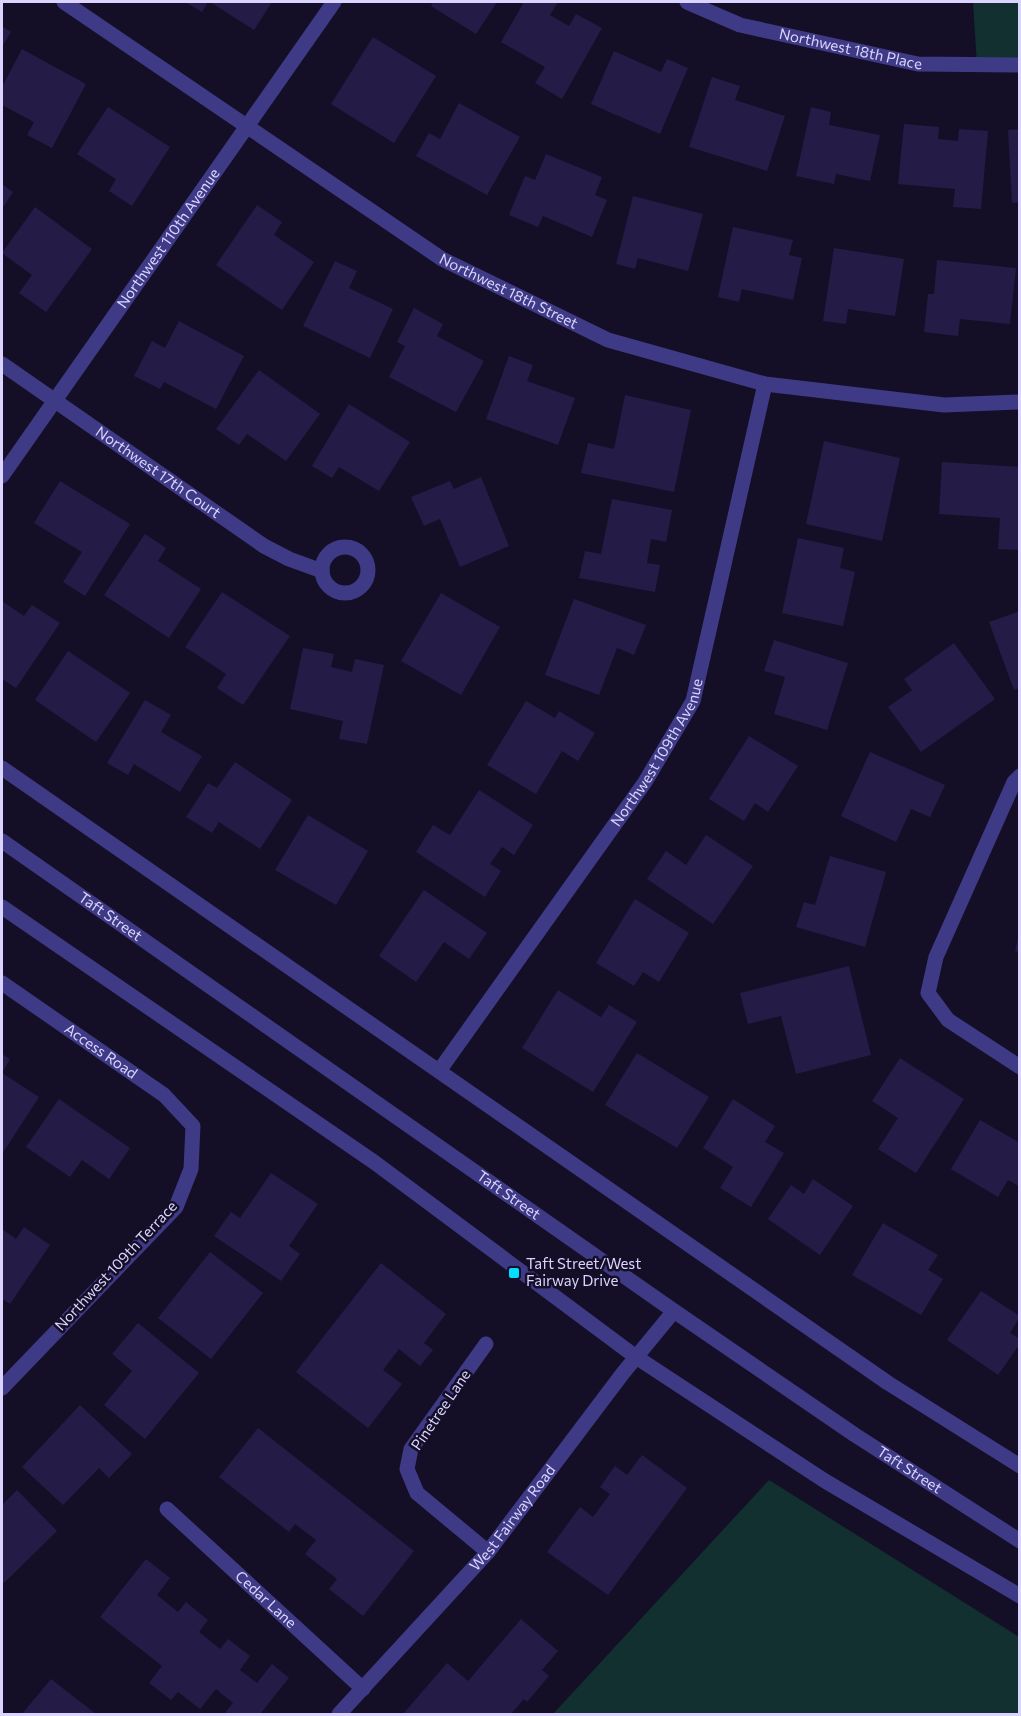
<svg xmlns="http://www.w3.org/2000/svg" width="1021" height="1716" font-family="Commissioner,sans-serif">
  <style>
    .green { fill: #123030 }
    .building { fill: #251b47 }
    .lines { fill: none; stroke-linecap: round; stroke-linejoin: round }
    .minor { stroke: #3f3a85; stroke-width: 15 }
    .poi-dot { fill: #0df; stroke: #140f26; stroke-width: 2 }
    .labels { text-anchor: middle; stroke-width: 5; stroke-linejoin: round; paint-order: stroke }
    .street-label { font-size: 15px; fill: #dad4ff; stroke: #140f26 }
    .poi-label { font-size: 15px; fill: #dad4ff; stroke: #140f26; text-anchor: start }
  </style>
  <rect width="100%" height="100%" fill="#140f26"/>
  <g class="green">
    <polygon points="973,2 1019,2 1019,65 977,65"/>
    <polygon points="769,1480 1019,1637 1019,1714 553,1714"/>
  </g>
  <g class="building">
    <polygon points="185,2 208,2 202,12"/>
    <polygon points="210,2 272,2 254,30"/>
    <polygon points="433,2 497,2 476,34 431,6"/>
    <polygon points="524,2 558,2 550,15 569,26 576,14 602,28 562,99 535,83 545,67 501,42"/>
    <polygon points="2,26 11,32 2,47"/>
    <polygon points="373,37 436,76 394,143 331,104"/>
    <polygon points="22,49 86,84 52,148 27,135 34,122 2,105 2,87"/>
    <polygon points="614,51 661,72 667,59 688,68 660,134 591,104"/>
    <polygon points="712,77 740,86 735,100 785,116 767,171 689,147"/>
    <polygon points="459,103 520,137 487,195 416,156 429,133 440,139"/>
    <polygon points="108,107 170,147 132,206 109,191 116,179 77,154"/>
    <polygon points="811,107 831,112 829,125 880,135 870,181 836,174 834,184 796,176"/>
    <polygon points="904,124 939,127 938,139 958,141 959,129 988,131 981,209 953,207 955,189 898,184"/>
    <polygon points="1020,129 1020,202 1012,203 1008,130"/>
    <polygon points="546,154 602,177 595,195 607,200 592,237 543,216 538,227 509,215 525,176 535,180"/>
    <polygon points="2,184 13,192 2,209"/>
    <polygon points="633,196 703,214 688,271 638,258 635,269 616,264"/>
    <polygon points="257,205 282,222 274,235 314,262 282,310 216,265"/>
    <polygon points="35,207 92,249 46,312 19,293 32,275 2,253"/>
    <polygon points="733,227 793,240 789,255 802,258 793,300 742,289 739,302 718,297"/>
    <polygon points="834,248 904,259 895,316 848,309 846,324 823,321"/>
    <polygon points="937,260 1016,268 1010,324 960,319 958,336 924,332 928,294 934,294"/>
    <polygon points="335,261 357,271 349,288 393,309 370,358 303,326"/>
    <polygon points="414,308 443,324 437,336 484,361 456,412 389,377 405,346 397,342"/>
    <polygon points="179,321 244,356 216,409 164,382 160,389 134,376 152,341 165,348"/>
    <polygon points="509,356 533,365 527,381 575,398 558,445 486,419"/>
    <polygon points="259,370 320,414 286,461 247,434 239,445 216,429"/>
    <polygon points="625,395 691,410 674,492 581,473 588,443 614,449"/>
    <polygon points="349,404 410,442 379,491 339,467 332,478 312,466"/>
    <polygon points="824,441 900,458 882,541 806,524"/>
    <polygon points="942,462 1020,467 1020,550 998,549 1000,518 939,514"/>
    <polygon points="481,477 509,546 460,567 440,519 424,526 411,497 450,481 454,489"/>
    <polygon points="60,481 130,524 85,596 63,582 82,552 34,523"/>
    <polygon points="612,499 672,510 666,542 651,539 647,563 660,565 655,592 579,578 585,551 601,554"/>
    <polygon points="145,534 166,548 158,561 201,589 169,638 104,595"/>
    <polygon points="798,538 844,548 840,568 855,572 843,626 782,613"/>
    <polygon points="222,592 290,636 243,705 217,688 226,674 185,647"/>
    <polygon points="441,593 500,627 461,695 401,661"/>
    <polygon points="574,599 646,625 634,655 617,648 599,695 545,675"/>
    <polygon points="2,601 24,616 32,605 60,623 16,688 2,679"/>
    <polygon points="1020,611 1020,688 1014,690 989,622"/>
    <polygon points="774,640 848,663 827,730 774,714 785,677 764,671"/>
    <polygon points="954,643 995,699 921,752 888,707 912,690 904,679"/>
    <polygon points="303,648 334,654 331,667 352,672 355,659 384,665 367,744 339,739 343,721 290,709"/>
    <polygon points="68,651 130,693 96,742 35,700"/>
    <polygon points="145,700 171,715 161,732 202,756 180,792 134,764 128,775 107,763"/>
    <polygon points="526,701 555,718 559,711 595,733 578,761 562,751 536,794 487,765"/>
    <polygon points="749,736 798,766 768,812 755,803 744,821 709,799"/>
    <polygon points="870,752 945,785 930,817 911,809 896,842 841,816"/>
    <polygon points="235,762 292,800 260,849 219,822 212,833 186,817 208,783 217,788"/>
    <polygon points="479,790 533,825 514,855 502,847 490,864 501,871 485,897 416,852 433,825 450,835"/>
    <polygon points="308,815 368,851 336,905 275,870"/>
    <polygon points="706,835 753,866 713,924 647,879 666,851 686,865"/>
    <polygon points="830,856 886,872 865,947 796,927 804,902 815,905"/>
    <polygon points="424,890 487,933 469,959 444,942 416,982 379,956"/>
    <polygon points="635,899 689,933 659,982 643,972 634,986 596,963"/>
    <polygon points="1019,935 1020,935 1020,952 1015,951"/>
    <polygon points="849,966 871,1055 796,1074 781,1016 748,1024 740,993"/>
    <polygon points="558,990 601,1017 609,1005 637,1022 593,1092 522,1048"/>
    <polygon points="637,1053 709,1097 677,1148 605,1105"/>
    <polygon points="2,1054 10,1059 2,1073 39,1097 2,1154"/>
    <polygon points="900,1058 964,1099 916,1173 878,1149 898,1118 872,1101"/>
    <polygon points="59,1099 130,1148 109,1179 82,1160 70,1177 26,1147"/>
    <polygon points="733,1099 775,1126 765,1142 784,1153 751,1207 720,1188 733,1167 703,1148"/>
    <polygon points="980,1120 1020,1143 1020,1187 1008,1180 998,1197 951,1169"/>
    <polygon points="271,1173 318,1204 289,1246 300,1254 281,1281 214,1236 231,1212 240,1218"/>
    <polygon points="813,1179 853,1206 820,1255 768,1219 791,1185 804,1194"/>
    <polygon points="883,1223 938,1255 928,1270 943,1279 921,1315 852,1275"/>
    <polygon points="24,1227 50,1245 10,1304 2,1299 2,1229 16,1239"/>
    <polygon points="210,1252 263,1293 211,1359 158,1318"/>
    <polygon points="381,1263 446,1314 424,1343 433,1350 420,1366 399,1349 383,1370 402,1384 368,1428 296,1372"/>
    <polygon points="981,1291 1020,1316 1010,1333 1020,1339 1020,1344 998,1375 947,1340"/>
    <polygon points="138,1323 199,1373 145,1439 104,1405 132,1371 112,1354"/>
    <polygon points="80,1405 132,1454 109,1478 99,1468 63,1505 22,1467"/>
    <polygon points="258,1428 414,1551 363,1616 329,1589 337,1579 305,1554 316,1540 295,1524 289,1532 219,1477"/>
    <polygon points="642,1455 687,1488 608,1595 547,1552 580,1507 593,1517 610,1494 600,1487 615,1466 627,1475"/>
    <polygon points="17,1490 57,1531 4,1583 2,1581 2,1505"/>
    <polygon points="146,1559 170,1578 157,1595 178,1612 186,1602 208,1620 199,1632 220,1649 228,1639 250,1656 240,1670 257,1683 272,1664 289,1678 260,1714 224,1714 233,1703 216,1689 200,1709 178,1692 171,1700 149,1683 162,1666 100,1617"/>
    <polygon points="521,1619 558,1651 542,1670 549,1676 527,1702 524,1699 511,1714 403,1714 447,1663 468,1681"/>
    <polygon points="51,1679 96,1714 22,1714"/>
  </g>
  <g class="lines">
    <g class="minor">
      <path id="s1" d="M 64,2 L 442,259 L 608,340 L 765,384 L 944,405 L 1020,402"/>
      <path id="s2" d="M 687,2 L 740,25 L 918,64 L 1020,65"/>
      <path id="s3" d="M 2,364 L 264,546 L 289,559 L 322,571"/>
      <path id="s4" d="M 2,476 L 334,2"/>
      <circle cx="345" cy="570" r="23"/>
      <polyline points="2,768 888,1383 1020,1466"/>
      <polyline points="1020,776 1014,782 936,957 928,993 948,1020 1020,1067"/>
      <path id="s5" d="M 2,841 L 674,1311 L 855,1435 L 1020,1541"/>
      <polyline points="2,907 374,1162 636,1357 825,1481 1020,1596"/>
      <path id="s6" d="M 2,983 L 164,1095 L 193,1126 L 191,1169 L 176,1207 L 2,1388"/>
      <path id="s7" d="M 439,1071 L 645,782 L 693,701 L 765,384"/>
      <polyline points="486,1344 411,1449 407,1469 417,1493 488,1552"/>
      <path id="s8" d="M 167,1509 L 363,1689"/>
      <path id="s9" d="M 339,1714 L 488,1552 L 623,1373 L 674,1311"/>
    </g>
  </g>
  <rect class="poi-dot" x="508" y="1267" width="12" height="12" rx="3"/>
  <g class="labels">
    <g class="street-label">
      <text dy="5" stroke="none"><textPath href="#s2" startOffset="171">Northwest 18th Place</textPath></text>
      <text dy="5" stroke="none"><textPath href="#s4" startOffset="290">Northwest 110th Avenue</textPath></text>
      <text dy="5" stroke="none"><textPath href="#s1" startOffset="531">Northwest 18th Street</textPath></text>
      <text dy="5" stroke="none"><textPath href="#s3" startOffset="190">Northwest 17th Court</textPath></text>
      <text dy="5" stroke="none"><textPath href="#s7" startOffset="387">Northwest 109th Avenue</textPath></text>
      <text dy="5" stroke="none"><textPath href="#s5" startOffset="132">Taft Street</textPath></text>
      <text dy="5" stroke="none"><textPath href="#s6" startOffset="120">Access Road</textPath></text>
      <text dy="5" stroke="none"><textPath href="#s5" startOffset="618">Taft Street</textPath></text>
      <text transform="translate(116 1266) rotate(-47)" y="5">Northwest 109th Terrace</text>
      <text transform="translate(441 1410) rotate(-56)" y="5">Pinetree Lane</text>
      <text dy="5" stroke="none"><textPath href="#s5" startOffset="1104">Taft Street</textPath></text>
      <text dy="5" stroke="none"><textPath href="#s9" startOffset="262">West Fairway Road</textPath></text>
      <text dy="5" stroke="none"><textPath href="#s8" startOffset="134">Cedar Lane</textPath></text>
    </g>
    <g class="poi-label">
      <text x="526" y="1269">Taft Street/West<tspan x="526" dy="17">Fairway Drive</tspan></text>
    </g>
  </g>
  <rect width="1021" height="1716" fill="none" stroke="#dad4ff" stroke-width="6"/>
</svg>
